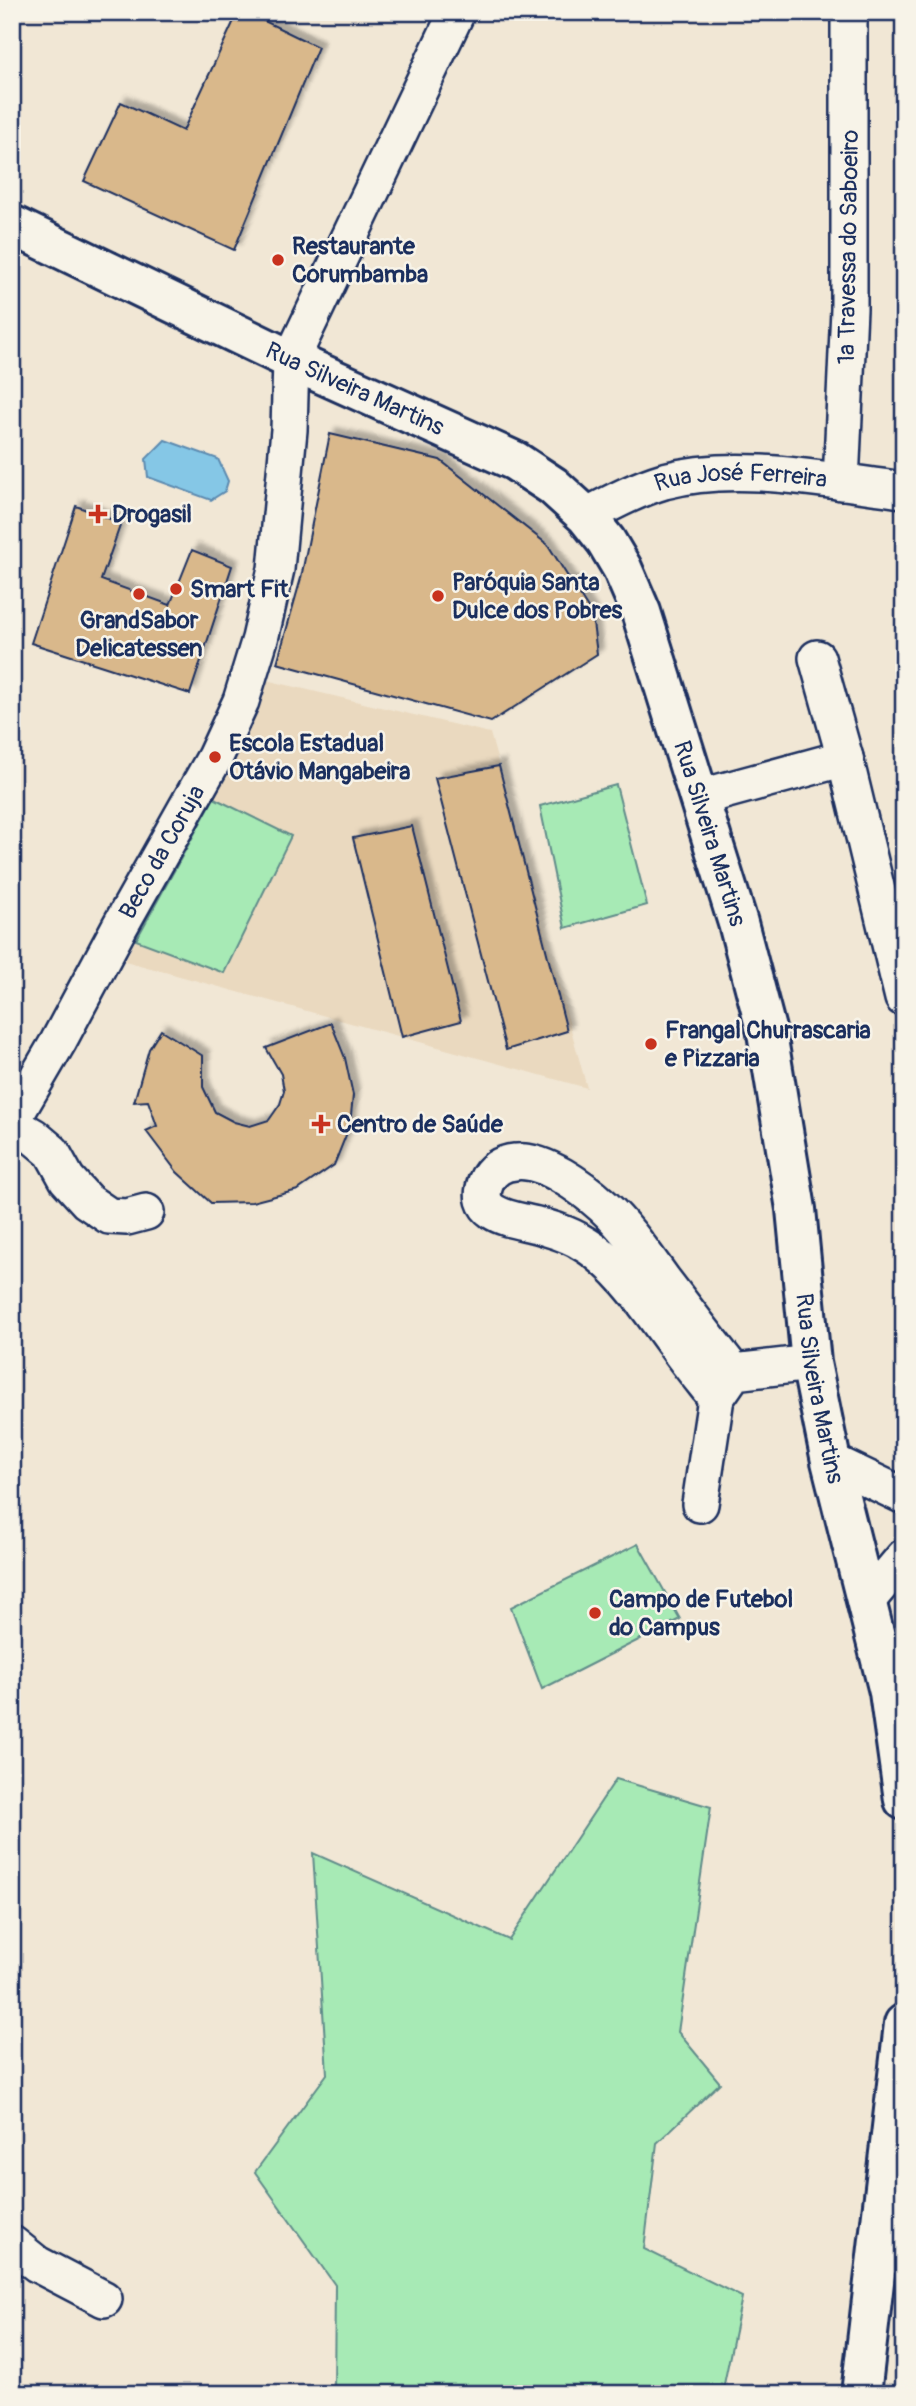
<svg xmlns="http://www.w3.org/2000/svg" width="916" height="2406" font-family="Pangolin,sans-serif">
  <style>
    .built { fill: #ead9bf }
    .green { fill: #a7eab5; stroke: #618c8a; stroke-width: 2 }
    .water { fill: #85c7e6; stroke: #5b8ab0; stroke-width: 2 }
    .building { fill: #d9b88b; stroke: #1b2f5e; stroke-width: 2; filter: url(#shadow) }
    .lines { fill: none; stroke-linecap: round; stroke-linejoin: round }
    .minor-casing { stroke: #1b2f5e; stroke-width: 40 }
    .major-casing { stroke: #1b2f5e; stroke-width: 44 }
    .minor { stroke: #f7f3e8; stroke-width: 35 }
    .major { stroke: #f7f3e8; stroke-width: 38 }
    .poi-dot { fill: #c8321e; stroke: #f7f3e8; stroke-width: 2.5 }
    .labels { text-anchor: middle; stroke-width: 5; stroke-linejoin: round; paint-order: stroke }
    .poi-label { font-size: 24px; font-weight: bold; fill: #1b2f5e; stroke: #f7f3e8; text-anchor: start }
    .street-label { font-size: 24px; fill: #1b2f5e; stroke: #f7f3e8 }
  </style>
  <defs>
    <filter id="shadow"><feDropShadow dx="6" dy="-6" stdDeviation="2" flood-color="#0004"/></filter>
  </defs>
  <rect width="100%" height="100%" fill="#f1e7d5"/>
  <filter id="ink" filterUnits="userSpaceOnUse"><feTurbulence type="fractalNoise" baseFrequency=".0143" numOctaves="2"/><feDisplacementMap in="SourceGraphic" scale="14" xChannelSelector="R" yChannelSelector="G"/><feConvolveMatrix kernelMatrix="1 2 1 2 8 2 1 2 1" color-interpolation-filters="sRGB"/></filter>
  <g filter="url(#ink)">
    <polygon class="built" points="266,680 490,733 587,1088 125,961"/>
    <g class="green">
      <polygon points="616,785 647,905 565,928 540,806"/>
      <polygon points="214,798 291,836 224,973 136,940"/>
      <polygon points="638,1544 680,1619 542,1689 511,1607"/>
      <polygon points="616,1779 711,1807 678,2032 720,2083 657,2143 644,2249 742,2297 722,2394 334,2394 335,2285 255,2172 327,2074 313,1853 509,1940"/>
    </g>
    <polygon class="water" points="165,440 218,459 228,481 225,491 211,500 148,477 146,459"/>
    <g class="building">
      <polygon points="238,12 246,12 318,47 234,250 84,181 121,102 183,131"/>
      <polygon points="330,434 440,460 548,545 592,615 597,654 491,722 277,663 301,578"/>
      <polygon points="76,506 121,523 101,580 170,605 192,550 232,566 190,694 31,643"/>
      <polygon points="499,766 567,1031 506,1050 435,778"/>
      <polygon points="412,826 461,1021 402,1037 353,838"/>
      <polygon points="331,1023 345,1058 353,1095 350,1125 334,1165 298,1190 252,1202 211,1203 177,1172 146,1131 157,1126 148,1101 134,1102 149,1049 161,1030 203,1056 203,1087 215,1112 234,1122 250,1126 269,1120 280,1104 284,1091 281,1074 266,1048"/>
    </g>
    <g class="lines">
      <defs>
        <g id="minor">
          <polyline points="841,482 849,309 849,12"/>
          <path id="s1" d="M 586,516 C 611,503 637,489 664,481 C 738,461 829,481 904,490"/>
          <polyline points="817,658 845,758 903,998"/>
          <polyline points="698,798 845,758"/>
          <path id="s2" d="M 12,1121 L 58,1042 L 120,926 L 215,757 L 241,701 L 260,639 L 276,569 L 289,430 L 291,360 L 457,12"/>
          <polyline points="12,1124 33,1136 52,1152 67,1179 87,1201 109,1216 127,1217 146,1212"/>
          <path d="M 716,1398 C 702,1380 687,1362 674,1343 C 649,1309 619,1263 581,1242 C 569,1234 551,1229 537,1225 C 515,1219 472,1217 486,1182 C 491,1170 502,1163 515,1162 C 543,1158 583,1188 603,1206 C 626,1227 644,1254 663,1280 C 687,1311 710,1342 734,1372"/>
          <polyline points="831,1461 904,1496"/>
          <polyline points="700,1504 716,1398 734,1372 811,1363"/>
          <polyline points="866,1602 904,1557"/>
          <polyline points="12,2244 37,2264 104,2299"/>
          <polyline points="878,2255 904,2255"/>
        </g>
        <g id="major">
          <path id="s3" d="M 12,225 L 291,360 L 515,461 L 553,486 L 586,516 L 606,541 L 622,568 L 641,612 L 738,923 L 767,1033 L 796,1209 L 811,1363 L 831,1461 L 889,1692 L 904,1800"/>
          <polyline points="861,2394 904,2024"/>
        </g>
      </defs>
      <use href="#minor" class="minor-casing"/>
      <use href="#major" class="major-casing"/>
      <use href="#minor" class="minor"/>
      <use href="#major" class="major"/>
    </g>
  </g>
  <g class="poi-dot">
    <circle cx="278" cy="260" r="7"/>
    <path d="M94.5 503.5h7v7h7v7h-7v7h-7v-7h-7v-7h7z"/>
    <circle cx="176" cy="589" r="7"/>
    <circle cx="139" cy="594" r="7"/>
    <circle cx="438" cy="596" r="7"/>
    <circle cx="215" cy="757" r="7"/>
    <circle cx="651" cy="1044" r="7"/>
    <path d="M317.5 1113.5h7v7h7v7h-7v7h-7v-7h-7v-7h7z"/>
    <circle cx="595" cy="1613" r="7"/>
  </g>
  <g class="labels">
    <g class="poi-label">
      <text x="292" y="254">Restaurante<tspan x="292" dy="28">Corumbamba</tspan></text>
      <text x="112" y="522">Drogasil</text>
      <text x="452" y="590">Paróquia Santa<tspan x="452" dy="28">Dulce dos Pobres</tspan></text>
      <text x="190" y="597">Smart Fit</text>
      <text x="139" y="628" text-anchor="middle">GrandSabor<tspan x="139" dy="28">Delicatessen</tspan></text>
      <text x="229" y="751">Escola Estadual<tspan x="229" dy="28">Otávio Mangabeira</tspan></text>
      <text x="665" y="1038">Frangal Churrascaria<tspan x="665" dy="28">e Pizzaria</tspan></text>
      <text x="337" y="1132">Centro de Saúde</text>
      <text x="609" y="1607">Campo de Futebol<tspan x="609" dy="28">do Campus</tspan></text>
    </g>
    <g class="street-label">
      <text transform="translate(848 247) rotate(-89)" y="8">1ª Travessa do Saboeiro</text>
      <text dy="8" stroke="none"><textPath href="#s3" startOffset="380">Rua Silveira Martins</textPath></text>
      <text dy="8" stroke="none"><textPath href="#s1" startOffset="163">Rua José Ferreira</textPath></text>
      <text dy="8" stroke="none"><textPath href="#s3" startOffset="989">Rua Silveira Martins</textPath></text>
      <text dy="8" stroke="none"><textPath href="#s2" startOffset="308">Beco da Coruja</textPath></text>
      <text dy="8" stroke="none"><textPath href="#s3" startOffset="1556">Rua Silveira Martins</textPath></text>
    </g>
  </g>
  <rect width="916" height="2406" fill="none" stroke="#f7f3e8" stroke-width="42"/>
  <rect x="21" y="21" width="874" height="2364" fill="none" stroke="#1b2f5e" stroke-width="2.5" filter="url(#ink)"/>
</svg>
